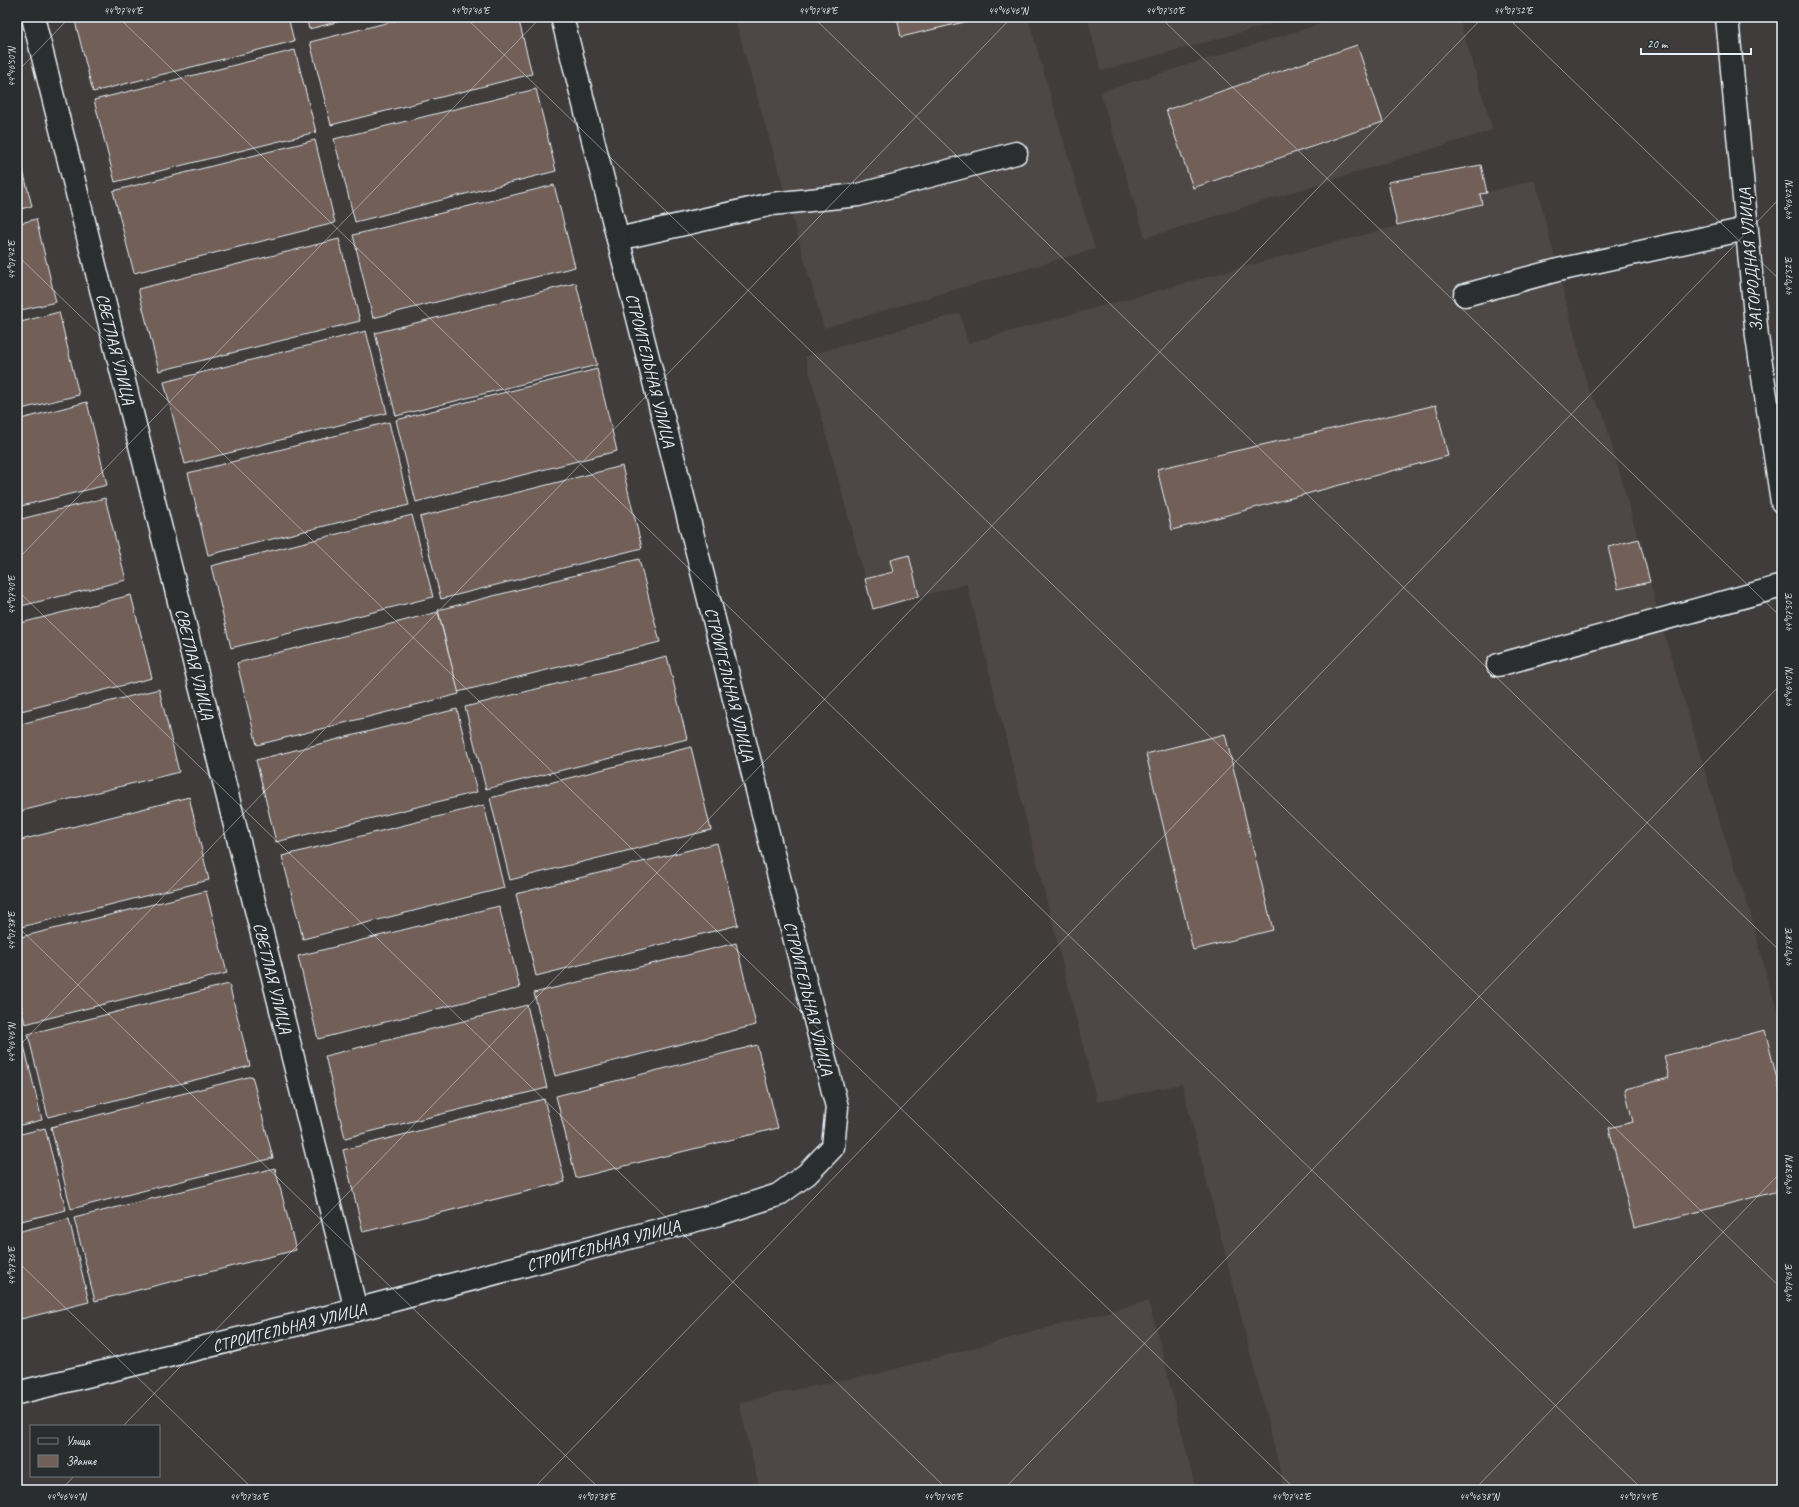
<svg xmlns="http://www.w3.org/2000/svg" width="1799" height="1507" font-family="Caveat,sans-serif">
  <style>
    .built { fill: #4e4644 }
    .building { fill: #715f59; stroke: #e8f1f8 }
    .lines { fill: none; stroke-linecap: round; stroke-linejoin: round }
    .minor-casing { stroke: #e8f1f8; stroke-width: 25 }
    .minor { stroke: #2a2d2e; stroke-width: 22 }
    .ticks { fill: none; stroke: #e8f1f8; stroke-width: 1; stroke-opacity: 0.45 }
    .labels { text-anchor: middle; stroke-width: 3.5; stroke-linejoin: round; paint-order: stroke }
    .street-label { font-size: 17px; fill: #e8f1f8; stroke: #2a2d2e }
    .neatline { fill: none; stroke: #e8f1f8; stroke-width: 1.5 }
    .ticks-label { font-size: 10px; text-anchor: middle; fill: #e8f1f8 }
  </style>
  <rect width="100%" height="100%" fill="#3f3c3b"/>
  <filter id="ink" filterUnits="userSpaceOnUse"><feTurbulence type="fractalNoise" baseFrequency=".025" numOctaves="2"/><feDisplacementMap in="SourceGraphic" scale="8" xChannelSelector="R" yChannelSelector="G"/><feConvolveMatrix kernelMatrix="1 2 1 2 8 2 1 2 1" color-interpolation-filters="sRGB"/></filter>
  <g filter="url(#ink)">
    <g class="built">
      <polygon points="734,17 1028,17 1095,249 824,328"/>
      <polygon points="1087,17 1297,17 1101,71"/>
      <polygon points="1343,17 1459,17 1493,130 1145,238 1100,92"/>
      <polygon points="1535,180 1589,391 1603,413 1665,636 1721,825 1752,918 1769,986 1782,1020 1782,1490 1285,1490 1182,1084 1097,1102 967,584 873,609 805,356 960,313 968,343 1301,251 1482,204 1480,194"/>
      <polygon points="1148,1301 1159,1339 1196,1490 760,1490 739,1403 787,1391 876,1374"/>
    </g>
    <g class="building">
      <polygon points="74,17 288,17 294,41 93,92"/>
      <polygon points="306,17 357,17 309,29"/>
      <polygon points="410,17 518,17 532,74 331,125 310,42"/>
      <polygon points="897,17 981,17 981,18 901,37"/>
      <polygon points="1357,45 1383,122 1193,188 1166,110"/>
      <polygon points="295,50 316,132 115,182 94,100"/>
      <polygon points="536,89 556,171 355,222 334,139"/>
      <polygon points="315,140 335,223 134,273 113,191"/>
      <polygon points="17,147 32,206 17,210"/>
      <polygon points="1481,165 1487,193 1480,194 1482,204 1397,225 1388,182"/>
      <polygon points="554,185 575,267 373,318 353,235"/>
      <polygon points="36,219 56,302 17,311 17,224"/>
      <polygon points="339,239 360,321 159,371 138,289"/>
      <polygon points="576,283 597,365 396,416 375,333"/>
      <polygon points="59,312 79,395 17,410 17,323"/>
      <polygon points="366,331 387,413 185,464 164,382"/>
      <polygon points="597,369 617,451 416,502 396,420"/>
      <polygon points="87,402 107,485 17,507 17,420"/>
      <polygon points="1436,405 1448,456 1172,530 1157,469"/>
      <polygon points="389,422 409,505 208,555 188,473"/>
      <polygon points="622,466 642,548 441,599 420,517"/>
      <polygon points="105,498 126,580 17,607 17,520"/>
      <polygon points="412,515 433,597 231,648 211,566"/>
      <polygon points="1639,539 1650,582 1618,589 1608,547"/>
      <polygon points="909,555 919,596 873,609 865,579 893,572 890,560"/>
      <polygon points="639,559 660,642 458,692 438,610"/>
      <polygon points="131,595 152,678 17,712 17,624"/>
      <polygon points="438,612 459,694 257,745 237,663"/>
      <polygon points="667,656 687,739 486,789 465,707"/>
      <polygon points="159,689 179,772 17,812 17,725"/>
      <polygon points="457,709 477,792 276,842 256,760"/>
      <polygon points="1225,734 1273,930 1193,950 1146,754"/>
      <polygon points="691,747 711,830 510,880 490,798"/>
      <polygon points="189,797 209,880 17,928 17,841"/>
      <polygon points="484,805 504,888 303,939 282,856"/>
      <polygon points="717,843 738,925 536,976 516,894"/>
      <polygon points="206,891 227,973 25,1024 17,991 17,938"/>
      <polygon points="499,906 520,988 318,1039 298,956"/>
      <polygon points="736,943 756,1025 555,1076 534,993"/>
      <polygon points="229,984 250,1066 48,1117 28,1034"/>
      <polygon points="17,1005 22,1027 17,1028"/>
      <polygon points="527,1005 547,1088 345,1138 325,1056"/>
      <polygon points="1765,1030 1782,1100 1782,1190 1634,1228 1609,1128 1633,1122 1625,1089 1669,1078 1664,1056"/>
      <polygon points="22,1037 42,1120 17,1126 17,1038"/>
      <polygon points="757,1045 778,1128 576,1178 556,1096"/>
      <polygon points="252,1076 273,1158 71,1209 51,1127"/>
      <polygon points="544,1099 565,1182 363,1232 343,1150"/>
      <polygon points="45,1128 66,1210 17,1222 17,1135"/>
      <polygon points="275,1168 296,1250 95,1301 74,1218"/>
      <polygon points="69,1219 89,1302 17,1320 17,1232"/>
    </g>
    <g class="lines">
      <defs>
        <g id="minor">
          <polyline points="33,17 356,1310"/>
          <polyline points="1727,17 1757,337 1782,502"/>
          <polyline points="618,239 772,204 858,195 1016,153"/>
          <polyline points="1465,295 1558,270 1746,229"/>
          <polyline points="1498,665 1782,586"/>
          <polyline points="17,1393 356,1310 719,1214 778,1195 807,1174 833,1147 837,1107 562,17"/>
        </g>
      </defs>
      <use href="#minor" class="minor-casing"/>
      <use href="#minor" class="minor"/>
    </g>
  </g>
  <path class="ticks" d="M 118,17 L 1643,1490M 465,17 L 1782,1289M 813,17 L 1782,953M 1160,17 L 1782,618M 1507,17 L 1782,282M 17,72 L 70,17M 17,255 L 1296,1490M 17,560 L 541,17M 17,590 L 948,1490M 17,926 L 601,1490M 17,1048 L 1012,17M 17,1261 L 254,1490M 123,1426 L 1483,17M 61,1490 L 74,1476M 532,1490 L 1782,196M 1003,1490 L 1782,683M 1474,1490 L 1782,1171"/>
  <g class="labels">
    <g class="street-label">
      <text transform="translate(1750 260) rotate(-95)" y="6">ЗАГОРОДНАЯ УЛИЦА</text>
      <text transform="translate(116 349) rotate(76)" y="6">СВЕТЛАЯ УЛИЦА</text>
      <text transform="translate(651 370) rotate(76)" y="6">СТРОИТЕЛЬНАЯ УЛИЦА</text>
      <text transform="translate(195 664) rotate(76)" y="6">СВЕТЛАЯ УЛИЦА</text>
      <text transform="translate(730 684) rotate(76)" y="6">СТРОИТЕЛЬНАЯ УЛИЦА</text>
      <text transform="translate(273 978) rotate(76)" y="6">СВЕТЛАЯ УЛИЦА</text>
      <text transform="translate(809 998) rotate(76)" y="6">СТРОИТЕЛЬНАЯ УЛИЦА</text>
      <text transform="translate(603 1245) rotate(-15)" y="6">СТРОИТЕЛЬНАЯ УЛИЦА</text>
      <text transform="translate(289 1327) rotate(-14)" y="6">СТРОИТЕЛЬНАЯ УЛИЦА</text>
    </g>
  </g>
  <rect width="1799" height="1507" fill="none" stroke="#2a2d2e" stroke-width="44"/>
  <rect x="30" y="1425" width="130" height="52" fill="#2a2d2e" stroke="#767b7f"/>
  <rect x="38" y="1438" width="20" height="6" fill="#2a2d2e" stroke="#767b7f"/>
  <text x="66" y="1445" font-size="12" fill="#e8f1f8">Улица</text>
  <rect x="38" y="1455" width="20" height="12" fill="#715f59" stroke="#767b7f"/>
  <text x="66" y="1465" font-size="12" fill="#e8f1f8">Здание</text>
  <path d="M1641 48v6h110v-6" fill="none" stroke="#e8f1f8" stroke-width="2"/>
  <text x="1647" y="48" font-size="12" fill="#e8f1f8" stroke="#2a2d2e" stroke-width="3" paint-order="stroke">20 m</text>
  <rect x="22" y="22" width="1755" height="1463" class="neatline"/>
  <g class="ticks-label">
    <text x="123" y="14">44°07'44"E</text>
    <text x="470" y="14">44°07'46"E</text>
    <text x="818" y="14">44°07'48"E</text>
    <text x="1008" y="14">44°46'46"N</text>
    <text x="1165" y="14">44°07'50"E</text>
    <text x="1513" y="14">44°07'52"E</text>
    <text transform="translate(11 67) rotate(-90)" y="4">44°46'50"N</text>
    <text transform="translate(1788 201) rotate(-90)" y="4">44°46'42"N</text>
    <text transform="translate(11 260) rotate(-90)" y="4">44°07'42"E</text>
    <text transform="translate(1788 277) rotate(-90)" y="4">44°07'52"E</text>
    <text transform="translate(11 595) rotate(-90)" y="4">44°07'40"E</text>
    <text transform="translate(1788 613) rotate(-90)" y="4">44°07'50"E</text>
    <text transform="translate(1788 688) rotate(-90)" y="4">44°46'40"N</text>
    <text transform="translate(11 931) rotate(-90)" y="4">44°07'38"E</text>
    <text transform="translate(1788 948) rotate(-90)" y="4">44°07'48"E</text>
    <text transform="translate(11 1043) rotate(-90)" y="4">44°46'46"N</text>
    <text transform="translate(1788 1176) rotate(-90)" y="4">44°46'38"N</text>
    <text transform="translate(11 1266) rotate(-90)" y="4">44°07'36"E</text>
    <text transform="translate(1788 1284) rotate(-90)" y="4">44°07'46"E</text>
    <text x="66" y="1500">44°46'44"N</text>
    <text x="249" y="1500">44°07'36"E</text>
    <text x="596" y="1500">44°07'38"E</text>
    <text x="943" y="1500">44°07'40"E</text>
    <text x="1291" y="1500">44°07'42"E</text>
    <text x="1479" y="1500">44°46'38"N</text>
    <text x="1638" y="1500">44°07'44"E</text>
  </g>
</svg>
